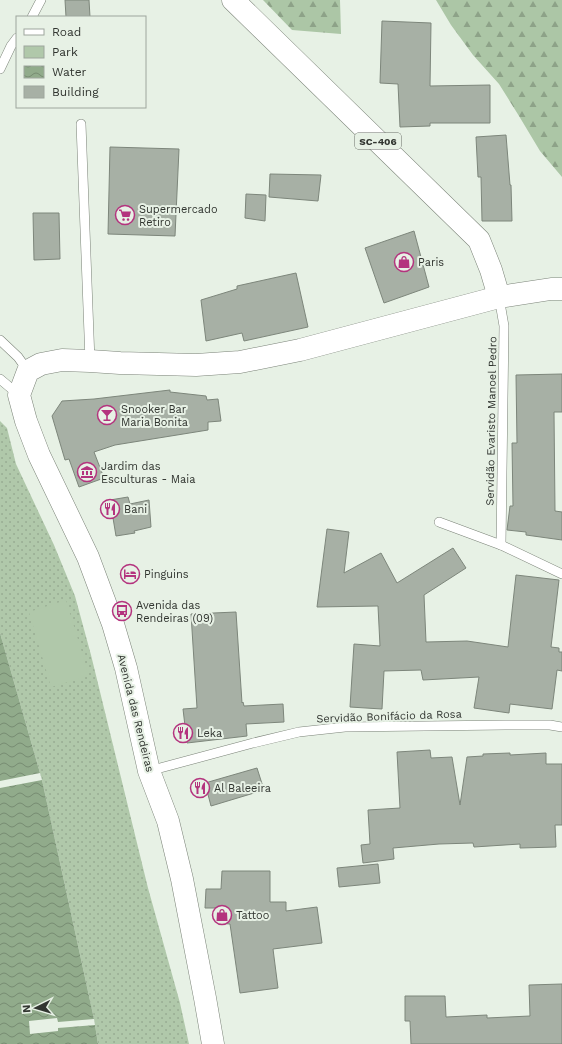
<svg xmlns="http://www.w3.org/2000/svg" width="562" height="1044" font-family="'Work Sans',sans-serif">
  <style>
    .green { fill: url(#green-dots) }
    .forest { fill: url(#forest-firs) }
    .pitch { fill: #b0c8aa }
    .water { fill: url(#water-waves) }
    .pier { fill: #e7f1e5 }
    .building { fill: #a7b0a5; stroke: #7d867b }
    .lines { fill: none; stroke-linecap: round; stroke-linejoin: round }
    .lane-casing { stroke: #7b8378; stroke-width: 10 }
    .primary-casing { stroke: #7b8378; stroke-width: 23 }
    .lane { stroke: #fff; stroke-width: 9 }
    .primary { stroke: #fff; stroke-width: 22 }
    .labels { text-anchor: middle; stroke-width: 4; stroke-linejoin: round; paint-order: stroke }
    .shield { fill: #e7f1e5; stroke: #686d66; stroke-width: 1 }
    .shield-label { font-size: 10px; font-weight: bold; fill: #313530 }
    .poi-label { font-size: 11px; fill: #313530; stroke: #e7f1e5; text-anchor: start }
    .street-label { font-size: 11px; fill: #313530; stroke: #e7f1e5 }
  </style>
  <defs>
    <pattern id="green-dots" width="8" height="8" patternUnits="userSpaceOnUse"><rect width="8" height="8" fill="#b0c8aa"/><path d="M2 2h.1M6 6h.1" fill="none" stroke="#98ac93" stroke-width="1.8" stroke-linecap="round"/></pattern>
    <pattern id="forest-firs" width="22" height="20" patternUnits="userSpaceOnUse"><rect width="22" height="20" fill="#acc6a6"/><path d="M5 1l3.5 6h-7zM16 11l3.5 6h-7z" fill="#8da288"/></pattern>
    <pattern id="water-waves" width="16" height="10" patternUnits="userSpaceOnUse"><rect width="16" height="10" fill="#91ab8b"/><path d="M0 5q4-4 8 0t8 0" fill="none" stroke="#778c72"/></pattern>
  </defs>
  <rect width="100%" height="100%" fill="#e7f1e5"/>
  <polygon class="green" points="0,421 7,428 16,464 54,545 75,596 91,655 148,888 180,1003 189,1044 98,1044 94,1019 42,780 0,633"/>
  <g class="forest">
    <polygon points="263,0 340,0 341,34 292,30"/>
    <polygon points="436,0 562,0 562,177 540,151 519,116 499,84 473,55 451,25"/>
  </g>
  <polygon class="pitch" points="66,600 89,676 51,687 29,612"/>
  <polygon class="water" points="0,633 42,780 94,1019 98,1044 0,1044"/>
  <g class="pier">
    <polygon points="40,773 42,780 0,788 0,781"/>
    <polygon points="57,1018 58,1022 94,1019 95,1025 58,1028 58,1031 30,1034 29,1021"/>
  </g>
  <g class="building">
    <polygon points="65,0 89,0 90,17 66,17"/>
    <polygon points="382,21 431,23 430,86 490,85 490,123 430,123 430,126 400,127 398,84 380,83"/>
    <polygon points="506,135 510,185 511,185 512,221 482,221 481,177 478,177 476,137"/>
    <polygon points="110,147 179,149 175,236 108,234"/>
    <polygon points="270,174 321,175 318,201 269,197"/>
    <polygon points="246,194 266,195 265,221 245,218"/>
    <polygon points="33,213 59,213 60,259 34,260"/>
    <polygon points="414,231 429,287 384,303 365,248"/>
    <polygon points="296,273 308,327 244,341 242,333 206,341 201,300 237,289 237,286"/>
    <polygon points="562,374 562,412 554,412 555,511 562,512 562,540 526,535 526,532 507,530 510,506 513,506 512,443 517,443 516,375"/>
    <polygon points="170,390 170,392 206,396 207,400 218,399 221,421 208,422 208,430 115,445 94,452 104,478 79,487 69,459 65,460 52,416 62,401 94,399"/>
    <polygon points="128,497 130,504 149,500 151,527 134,531 135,533 116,536 110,500"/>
    <polygon points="327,529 349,532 344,573 381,553 397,583 453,548 466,568 424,595 426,642 467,641 508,647 516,575 559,580 551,647 559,648 559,652 562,652 562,671 557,670 552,709 510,704 509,713 474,708 479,677 423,680 421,670 384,671 382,709 350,707 354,644 380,646 378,606 317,607"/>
    <polygon points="236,612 242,703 243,702 244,706 283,704 284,722 246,724 247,736 187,743 183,709 197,708 191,614"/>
    <polygon points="430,750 431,758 452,757 460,805 467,757 483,756 483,754 510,753 510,755 546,753 546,764 562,764 562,825 555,825 556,847 520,848 520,844 474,847 473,843 439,844 393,848 394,859 363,863 361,845 370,844 368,810 400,808 397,752"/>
    <polygon points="257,768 264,790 211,806 205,783"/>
    <polygon points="378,864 380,883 339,887 337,868"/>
    <polygon points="222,871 270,871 270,902 286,902 286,911 317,907 322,943 273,949 278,988 240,993 230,924 217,923 217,908 205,908 206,889 221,889"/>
    <polygon points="562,984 562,1044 411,1044 410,1021 405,1021 405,996 445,996 446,1017 487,1015 487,1018 530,1016 529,985"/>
  </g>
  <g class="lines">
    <defs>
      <g id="lane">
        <polyline points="32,17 41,0"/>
        <polyline points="0,69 11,46 17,38"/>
        <polyline points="81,124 90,361"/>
        <polyline points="499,297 504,326 501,545"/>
        <polyline points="0,340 18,357 28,371"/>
        <polyline points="0,379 19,395"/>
        <polyline points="439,522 501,545 562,574"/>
        <polyline points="149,771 253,743 299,732 345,727 505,725 550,725 562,727"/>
      </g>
      <g id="primary">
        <polyline points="233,0 479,240 491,270 499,297"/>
        <polyline points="213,1044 205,998 182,879 168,821 149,771 126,668 113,624 88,557 39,455 26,421 19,395 28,371 41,364 62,360 90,361 120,363 196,365 240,362 300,350 499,297 551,289 562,289"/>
      </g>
    </defs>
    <use href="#lane" class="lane-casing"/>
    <use href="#primary" class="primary-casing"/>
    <use href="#lane" class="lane"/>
    <use href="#primary" class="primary"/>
  </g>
  <defs>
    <symbol id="supermarket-ring" viewBox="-11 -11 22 22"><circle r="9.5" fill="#e7f1e5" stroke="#b4337e" stroke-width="1.5"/><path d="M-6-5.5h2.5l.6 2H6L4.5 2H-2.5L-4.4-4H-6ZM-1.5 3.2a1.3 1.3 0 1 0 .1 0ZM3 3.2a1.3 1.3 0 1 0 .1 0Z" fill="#b4337e"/></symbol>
    <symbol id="shop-ring" viewBox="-11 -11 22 22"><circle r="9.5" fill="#e7f1e5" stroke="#b4337e" stroke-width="1.5"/><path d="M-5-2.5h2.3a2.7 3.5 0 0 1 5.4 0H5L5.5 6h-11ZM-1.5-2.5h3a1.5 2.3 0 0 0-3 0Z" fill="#b4337e"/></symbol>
    <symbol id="bar-ring" viewBox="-11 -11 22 22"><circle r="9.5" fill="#e7f1e5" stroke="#b4337e" stroke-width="1.5"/><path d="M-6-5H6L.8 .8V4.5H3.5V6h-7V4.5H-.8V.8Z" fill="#b4337e"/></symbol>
    <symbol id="museum-ring" viewBox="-11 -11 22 22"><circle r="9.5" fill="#e7f1e5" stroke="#b4337e" stroke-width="1.5"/><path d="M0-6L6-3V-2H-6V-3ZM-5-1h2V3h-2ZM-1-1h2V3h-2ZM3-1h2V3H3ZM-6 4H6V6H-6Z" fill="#b4337e"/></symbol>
    <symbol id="restaurant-ring" viewBox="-11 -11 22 22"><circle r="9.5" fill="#e7f1e5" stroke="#b4337e" stroke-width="1.5"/><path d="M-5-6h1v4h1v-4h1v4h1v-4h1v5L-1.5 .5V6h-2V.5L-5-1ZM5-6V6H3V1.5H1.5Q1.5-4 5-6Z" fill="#b4337e"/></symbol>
    <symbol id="hotel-ring" viewBox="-11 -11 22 22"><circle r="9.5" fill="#e7f1e5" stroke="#b4337e" stroke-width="1.5"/><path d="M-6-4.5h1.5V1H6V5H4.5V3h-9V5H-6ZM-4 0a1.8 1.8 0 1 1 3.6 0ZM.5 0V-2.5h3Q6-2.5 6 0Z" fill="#b4337e"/></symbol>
    <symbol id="bus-ring" viewBox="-11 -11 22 22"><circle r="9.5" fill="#e7f1e5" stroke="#b4337e" stroke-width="1.5"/><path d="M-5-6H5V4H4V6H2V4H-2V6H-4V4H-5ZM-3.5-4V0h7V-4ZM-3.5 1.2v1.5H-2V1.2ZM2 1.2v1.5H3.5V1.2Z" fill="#b4337e"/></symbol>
  </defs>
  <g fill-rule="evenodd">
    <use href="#supermarket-ring" x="114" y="204" width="22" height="22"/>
    <use href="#shop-ring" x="393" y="251" width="22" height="22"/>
    <use href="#bar-ring" x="96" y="404" width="22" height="22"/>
    <use href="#museum-ring" x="76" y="461" width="22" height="22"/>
    <use href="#restaurant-ring" x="99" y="498" width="22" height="22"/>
    <use href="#hotel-ring" x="119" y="563" width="22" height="22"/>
    <use href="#bus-ring" x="111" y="600" width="22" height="22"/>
    <use href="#restaurant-ring" x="172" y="722" width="22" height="22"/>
    <use href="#restaurant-ring" x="189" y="777" width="22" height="22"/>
    <use href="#shop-ring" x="211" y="904" width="22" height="22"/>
  </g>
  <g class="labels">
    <rect class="shield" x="355" y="133" width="46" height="16" rx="3"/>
    <g class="shield-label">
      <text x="378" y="145">SC-406</text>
    </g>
    <g class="poi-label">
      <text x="139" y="213">Supermercado<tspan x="139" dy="13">Retiro</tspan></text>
      <text x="418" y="266">Paris</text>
      <text x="121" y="413">Snooker Bar<tspan x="121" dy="13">Maria Bonita</tspan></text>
      <text x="101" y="470">Jardim das<tspan x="101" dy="13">Esculturas - Maia</tspan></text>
      <text x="124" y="513">Bani</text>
      <text x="144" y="578">Pinguins</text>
      <text x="136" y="609">Avenida das<tspan x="136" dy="13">Rendeiras (09)</tspan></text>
      <text x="197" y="737">Leka</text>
      <text x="214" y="792">Al Baleeira</text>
      <text x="236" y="919">Tattoo</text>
    </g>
    <g class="street-label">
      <text transform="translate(491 421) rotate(-89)" y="4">Servidão Evaristo Manoel Pedro</text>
      <text transform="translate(136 713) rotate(76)" y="4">Avenida das Rendeiras</text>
      <text transform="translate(389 716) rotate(-2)" y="4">Servidão Bonifácio da Rosa</text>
    </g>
  </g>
  <rect x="16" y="16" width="130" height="92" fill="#e7f1e5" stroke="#9ea69d"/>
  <rect x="24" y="29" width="20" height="6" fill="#ffffff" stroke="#9ea69d"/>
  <text x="52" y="36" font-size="12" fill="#313530">Road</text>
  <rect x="24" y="46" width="20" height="12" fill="#b0c8aa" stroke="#9ea69d"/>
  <text x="52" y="56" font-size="12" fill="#313530">Park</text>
  <rect x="24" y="66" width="20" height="12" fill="url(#water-waves)" stroke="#9ea69d"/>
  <text x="52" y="76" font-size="12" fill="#313530">Water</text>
  <rect x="24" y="86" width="20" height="12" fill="#a7b0a5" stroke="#9ea69d"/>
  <text x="52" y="96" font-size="12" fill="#313530">Building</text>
  <g transform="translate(36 1008) rotate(265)" stroke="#e7f1e5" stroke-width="3" paint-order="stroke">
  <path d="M0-3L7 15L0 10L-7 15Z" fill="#313530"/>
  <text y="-6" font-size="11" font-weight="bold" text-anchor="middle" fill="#313530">N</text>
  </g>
</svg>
